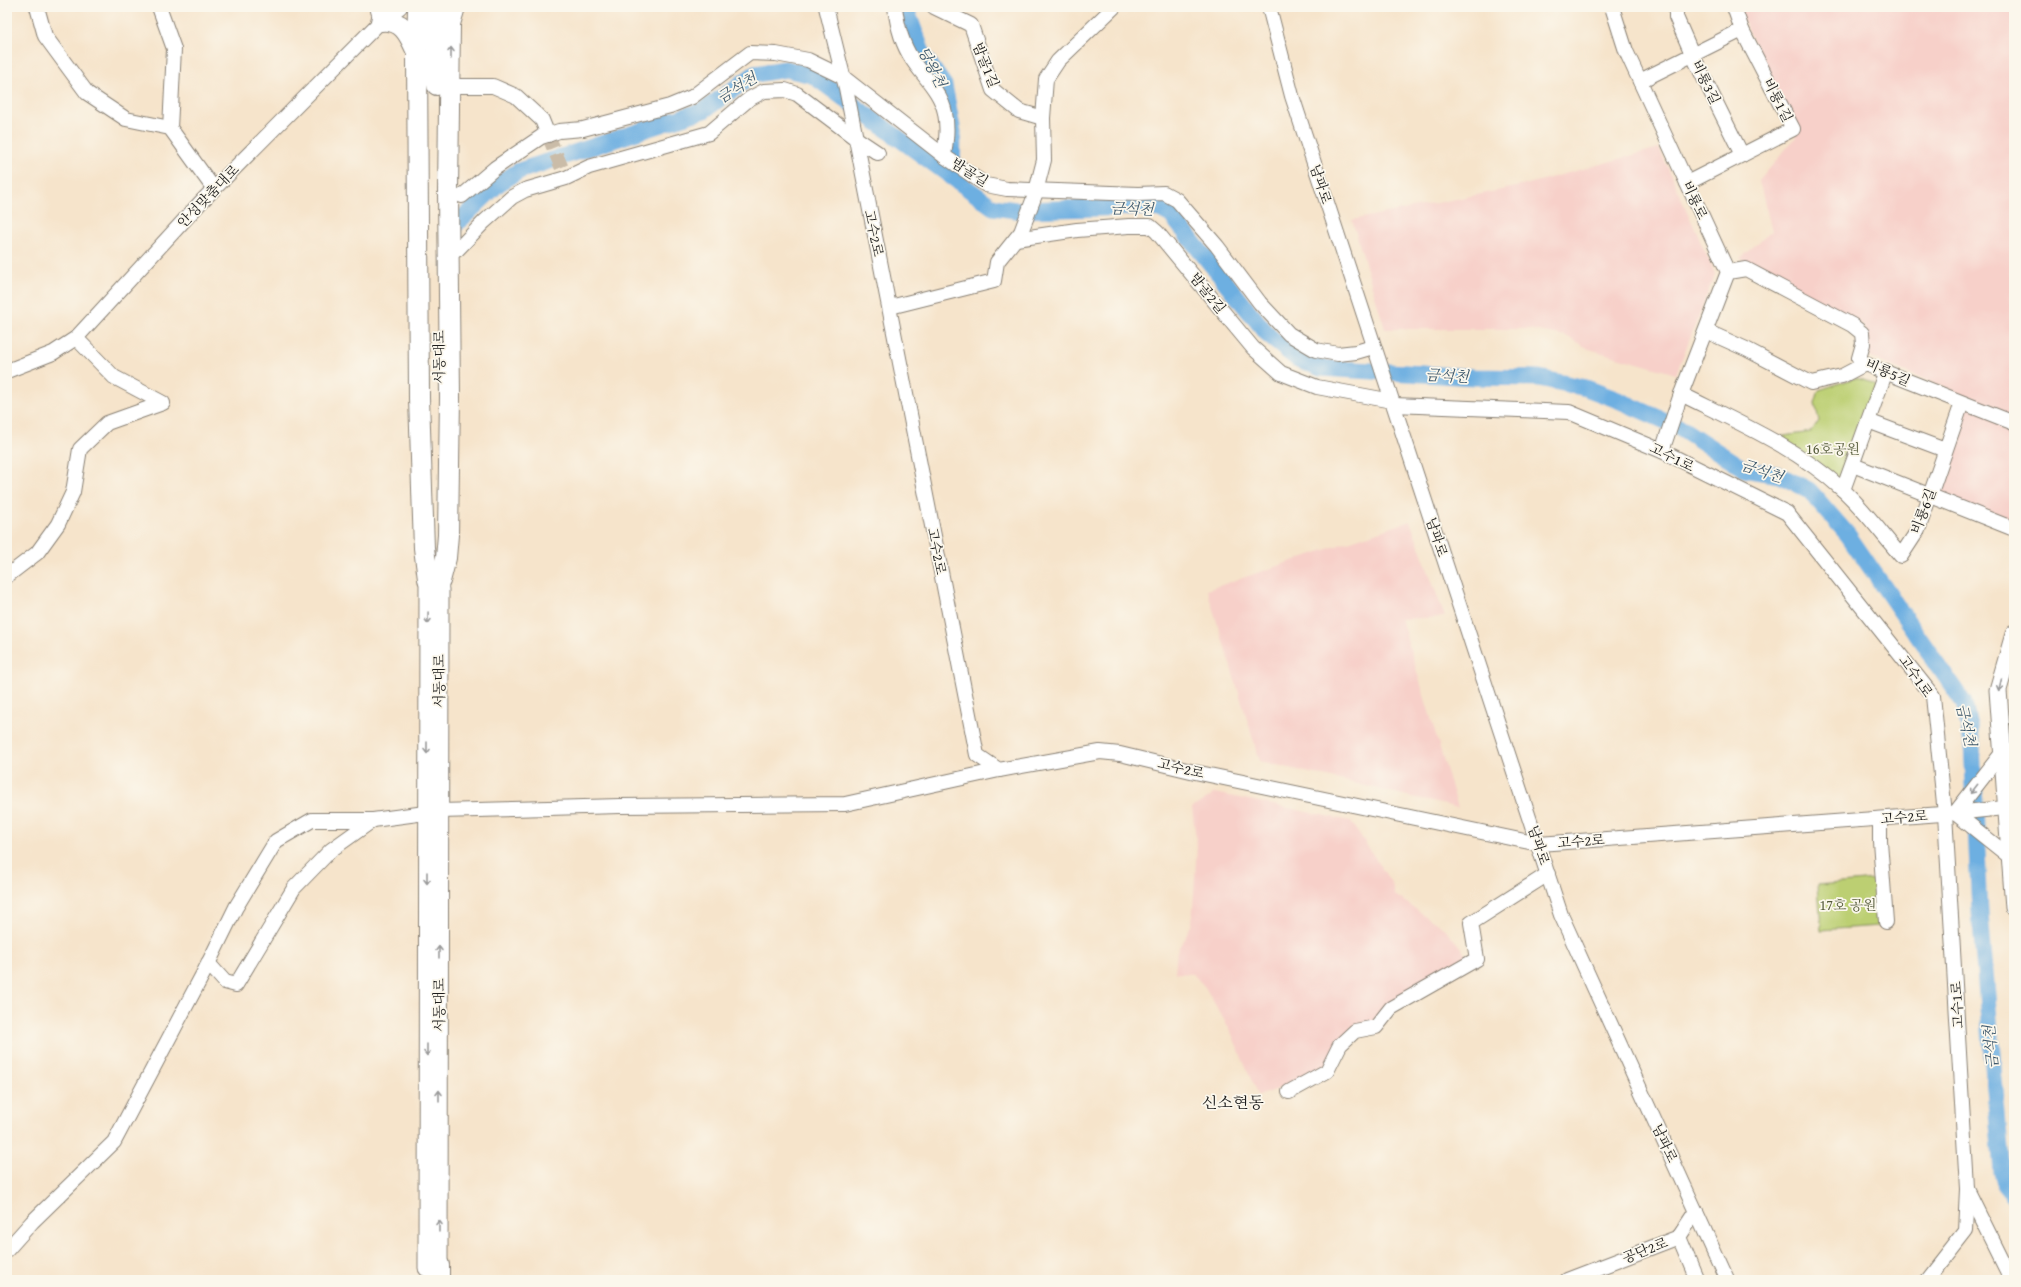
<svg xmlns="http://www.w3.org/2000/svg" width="2021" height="1287" font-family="'Gentium Book Plus','Noto Serif KR',serif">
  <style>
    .built { fill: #f7d0c9 }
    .green { fill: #bccf72; stroke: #6c7647 }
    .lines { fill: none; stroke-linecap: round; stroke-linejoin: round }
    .river { stroke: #6dafe1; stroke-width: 17 }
    .minor-tunnel { stroke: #cabca8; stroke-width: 14; stroke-dasharray: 14 7; stroke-linecap: butt }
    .minor-casing { stroke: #898074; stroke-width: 16 }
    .major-casing { stroke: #898074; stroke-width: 19 }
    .highway-casing { stroke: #898074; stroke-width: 22 }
    .minor { stroke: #fff; stroke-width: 14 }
    .major { stroke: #fff; stroke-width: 17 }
    .highway { stroke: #fff; stroke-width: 20 }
    .oneway { stroke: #999 }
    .labels { text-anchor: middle; stroke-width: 3.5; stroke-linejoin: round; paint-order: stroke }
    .street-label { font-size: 14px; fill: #1c1c1c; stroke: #fbf7ec }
    .park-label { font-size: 14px; fill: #545b3a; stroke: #fbf7ec }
    .water-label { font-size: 15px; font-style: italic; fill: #3c576b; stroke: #fbf7ec }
    .quarter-label { font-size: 16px; fill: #1c1c1c; stroke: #fbf7ec }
  </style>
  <rect width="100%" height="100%" fill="#fbf7ec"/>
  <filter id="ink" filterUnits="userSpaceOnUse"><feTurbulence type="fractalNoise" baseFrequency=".025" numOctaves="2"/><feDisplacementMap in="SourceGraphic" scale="8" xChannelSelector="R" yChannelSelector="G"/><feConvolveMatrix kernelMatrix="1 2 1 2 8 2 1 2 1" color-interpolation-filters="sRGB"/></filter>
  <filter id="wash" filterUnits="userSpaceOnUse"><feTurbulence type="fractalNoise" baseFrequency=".012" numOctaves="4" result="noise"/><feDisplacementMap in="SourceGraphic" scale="16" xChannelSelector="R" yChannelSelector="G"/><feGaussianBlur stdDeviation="0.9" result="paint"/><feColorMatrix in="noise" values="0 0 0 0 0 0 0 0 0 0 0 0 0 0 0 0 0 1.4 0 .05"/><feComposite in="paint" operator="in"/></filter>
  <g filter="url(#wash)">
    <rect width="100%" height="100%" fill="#f6e4cb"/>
    <g class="built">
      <polygon points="1738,7 2014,7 2014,528 1936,493 1965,396 1869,357 1864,326 1740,258 1772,231 1759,181 1796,137"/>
      <polygon points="1659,148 1715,274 1676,374 1589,349 1566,336 1527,329 1385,329 1352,220 1521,186"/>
      <polygon points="1410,521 1445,617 1401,619 1458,808 1260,761 1207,590"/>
      <polygon points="1215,793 1351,821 1392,884 1395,895 1446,930 1471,960 1378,1021 1351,1028 1327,1071 1258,1096 1231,1032 1205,987 1193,974 1175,973 1177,951 1192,924 1197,846 1192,808"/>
    </g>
    <g class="green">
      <polygon points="1855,378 1873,383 1878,387 1858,466 1836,484 1777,437 1811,432 1819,421 1815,403 1819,390"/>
      <polygon points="1875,880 1879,926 1821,930 1818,885"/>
    </g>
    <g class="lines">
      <g class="river">
        <polyline points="908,7 908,14 923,55 944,85 953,132 952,177"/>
        <polyline points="454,226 498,184 519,171 704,110 755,74 786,69 812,75 993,207 1016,210 1139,207 1160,209 1171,215 1269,336 1296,358 1321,368 1474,377 1539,378 1586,388 1618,400 1681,428 1744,469 1779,475 1809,490 1848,535 1964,703 1972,743 1980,913 2002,1172 2005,1184 2014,1195"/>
      </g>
    </g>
  </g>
  <g filter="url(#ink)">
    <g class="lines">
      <polyline class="minor-tunnel" points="548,135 566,178"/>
      <defs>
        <g id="minor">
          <polyline points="37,7 45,36 87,93 126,119 170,128 214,189"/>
          <polyline points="159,7 174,49 170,128"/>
          <polyline points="377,7 381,21"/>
          <polyline points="826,7 846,88 977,755 999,770 1100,752 1120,754 1195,772 1539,844 1955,813 2014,807"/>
          <path d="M 895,7 C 897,24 902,44 912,59 C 923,76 941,92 945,113 C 948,128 946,141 944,156 L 986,185 L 1007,189 L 1138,194 L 1164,193 L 1177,200 L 1217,246 L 1260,303 L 1289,334 L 1316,350 L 1338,354 L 1356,352 L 1373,347"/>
          <polyline points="934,7 971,25 993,90 1019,111 1043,118"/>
          <polyline points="1269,7 1292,96 1561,915 1727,1280"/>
          <polyline points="1612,7 1626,51 1728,272 1681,394 1662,451"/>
          <polyline points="1676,7 1676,17 1693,56 1742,155"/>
          <polyline points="1640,81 1742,30"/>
          <polyline points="450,86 493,86 516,96 542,120 548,135"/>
          <polyline points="1687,183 1793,129 1742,30 1734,7"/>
          <polyline points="462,196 495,168 541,137 559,131 583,129 670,106 692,97 750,53 776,54 808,60 843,77 944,156"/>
          <polyline points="1016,239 1077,230 1129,226 1150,226 1157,232 1253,348 1281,373 1317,387 1392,401"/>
          <polyline points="457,250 484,222 512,197 525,190 566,178 589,167 709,133 749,99 764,91 785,90 797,94 854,137 878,153"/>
          <polyline points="1728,272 1746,269 1852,325 1862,333 1863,344 1859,358 1865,364 2014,423"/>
          <polyline points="890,307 994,281 997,262 1021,232 1035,195 1044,160 1043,118 1046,79 1058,61 1114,7"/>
          <polyline points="1706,331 1746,349 1811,383 1842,376 1865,364"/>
          <polyline points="7,371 53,353 76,338 200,203 381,21 400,7"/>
          <path d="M 1681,394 C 1737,422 1796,447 1843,490 C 1864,509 1882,534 1901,556 L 1918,530 L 1962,403"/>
          <polyline points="1394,405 1569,412 1662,451 1787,513 1933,696 1945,814 1967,1189 1965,1230 1926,1280"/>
          <polyline points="1868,421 1945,450"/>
          <polyline points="1853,465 2014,529"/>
          <polyline points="1843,490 1886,371"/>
          <polyline points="7,576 37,553 58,524 73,492 80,449 107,423 163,403 114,377 76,338"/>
          <polyline points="1955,813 2002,753"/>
          <polyline points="1955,813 2010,857"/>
          <polyline points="1880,819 1880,841 1886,922"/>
          <polyline points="208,963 225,982 236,985 294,888 331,850 373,820"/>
          <polyline points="1289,1092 1327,1071 1340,1045 1355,1031 1376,1027 1391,1008 1477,959 1471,923 1548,874"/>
          <polyline points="1967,1189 2012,1280"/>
          <polyline points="1679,1237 1697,1280"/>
          <polyline points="1679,1237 1696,1211"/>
          <polyline points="7,1250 32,1222 114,1142 204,972 236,907 276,841 312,820 373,820 440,811 620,806 845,804 999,770"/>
          <polyline points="1567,1280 1679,1237"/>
        </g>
        <g id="major">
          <polyline points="2014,634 1998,690 2014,908"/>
          <polyline points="439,1265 440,589"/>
          <polyline points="427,1268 428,579"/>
        </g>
        <g id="highway">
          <polyline points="436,7 437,85"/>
          <path d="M 381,21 C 403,19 409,35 417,52 L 419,398 L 424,548 L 428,579"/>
          <polyline points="417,49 418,7"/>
          <polyline points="440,581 446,558 448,535 450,397 448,192 450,24 455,7"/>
          <polyline points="439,1280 439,1265"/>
        </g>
      </defs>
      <use href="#minor" class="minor-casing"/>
      <use href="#major" class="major-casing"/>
      <use href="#highway" class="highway-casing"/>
      <use href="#minor" class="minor"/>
      <use href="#major" class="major"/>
      <use href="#highway" class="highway"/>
    </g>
    <defs><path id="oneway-shaft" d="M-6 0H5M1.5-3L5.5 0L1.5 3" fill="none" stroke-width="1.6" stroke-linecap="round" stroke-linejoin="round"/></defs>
    <g class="oneway">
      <use href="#oneway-shaft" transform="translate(451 53) rotate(-90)"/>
      <use href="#oneway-shaft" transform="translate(428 618) rotate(91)"/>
      <use href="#oneway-shaft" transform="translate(2000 685) rotate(104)"/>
      <use href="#oneway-shaft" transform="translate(427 748) rotate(90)"/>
      <use href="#oneway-shaft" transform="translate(1974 789) rotate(128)"/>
      <use href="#oneway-shaft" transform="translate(427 878) rotate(90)"/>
      <use href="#oneway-shaft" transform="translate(439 952) rotate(-90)"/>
      <use href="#oneway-shaft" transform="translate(427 1050) rotate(90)"/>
      <use href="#oneway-shaft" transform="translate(439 1096) rotate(-90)"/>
      <use href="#oneway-shaft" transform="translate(439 1226) rotate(-90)"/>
    </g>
  </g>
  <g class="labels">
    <g class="street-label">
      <text transform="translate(986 65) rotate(68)" y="5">밤골1길</text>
      <text transform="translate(1706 82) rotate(64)" y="5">비룡3길</text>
      <text transform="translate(1778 100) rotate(63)" y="5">비룡1길</text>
      <text transform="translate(970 172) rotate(32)" y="5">밤골길</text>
      <text transform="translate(1321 184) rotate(72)" y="5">남파로</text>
      <text transform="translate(208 196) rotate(-46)" y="5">안성맞춤대로</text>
      <text transform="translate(1695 200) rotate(65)" y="5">비룡로</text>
      <text transform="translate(874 233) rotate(78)" y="5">고수2로</text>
      <text transform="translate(1208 293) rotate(51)" y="5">밤골2길</text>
      <text transform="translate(439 357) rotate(-90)" y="5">서동대로</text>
      <text transform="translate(1888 372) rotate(24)" y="5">비룡5길</text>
      <text transform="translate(1672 457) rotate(26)" y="5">고수1로</text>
      <text transform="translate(1923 511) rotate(-69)" y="5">비룡6길</text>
      <text transform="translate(1437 537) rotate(72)" y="5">남파로</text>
      <text transform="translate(937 551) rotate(79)" y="5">고수2로</text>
      <text transform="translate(1916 676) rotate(55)" y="5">고수1로</text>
      <text transform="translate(439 681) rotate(-90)" y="5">서동대로</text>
      <text transform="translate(1181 768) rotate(13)" y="5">고수2로</text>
      <text transform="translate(1904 817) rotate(-4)" y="5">고수2로</text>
      <text transform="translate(1581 841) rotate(-4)" y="5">고수2로</text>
      <text transform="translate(1539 845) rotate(72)" y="5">남파로</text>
      <text transform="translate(439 1005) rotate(-90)" y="5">서동대로</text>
      <text transform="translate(1957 1005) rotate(-93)" y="5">고수1로</text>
      <text transform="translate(1665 1143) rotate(65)" y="5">남파로</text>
      <text transform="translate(1645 1250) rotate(-21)" y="5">공단2로</text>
    </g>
    <g class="park-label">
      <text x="1833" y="454">16호공원</text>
      <text x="1848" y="910">17호 공원</text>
    </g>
    <g class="water-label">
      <text transform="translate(932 67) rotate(63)" y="5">당왕천</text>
      <text transform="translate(737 88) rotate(-32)" y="5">금석천</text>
      <text transform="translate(1132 209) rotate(2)" y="5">금석천</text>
      <text transform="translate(1447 376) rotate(3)" y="5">금석천</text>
      <text transform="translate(1762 471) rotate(18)" y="5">금석천</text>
      <text transform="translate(1966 725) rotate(77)" y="5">금석천</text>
      <text transform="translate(1991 1047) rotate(-95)" y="5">금석천</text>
    </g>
    <g class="quarter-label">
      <text x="1233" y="1108">신소현동</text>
    </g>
  </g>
  <rect width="2021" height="1287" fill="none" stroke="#fbf7ec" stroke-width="24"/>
</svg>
